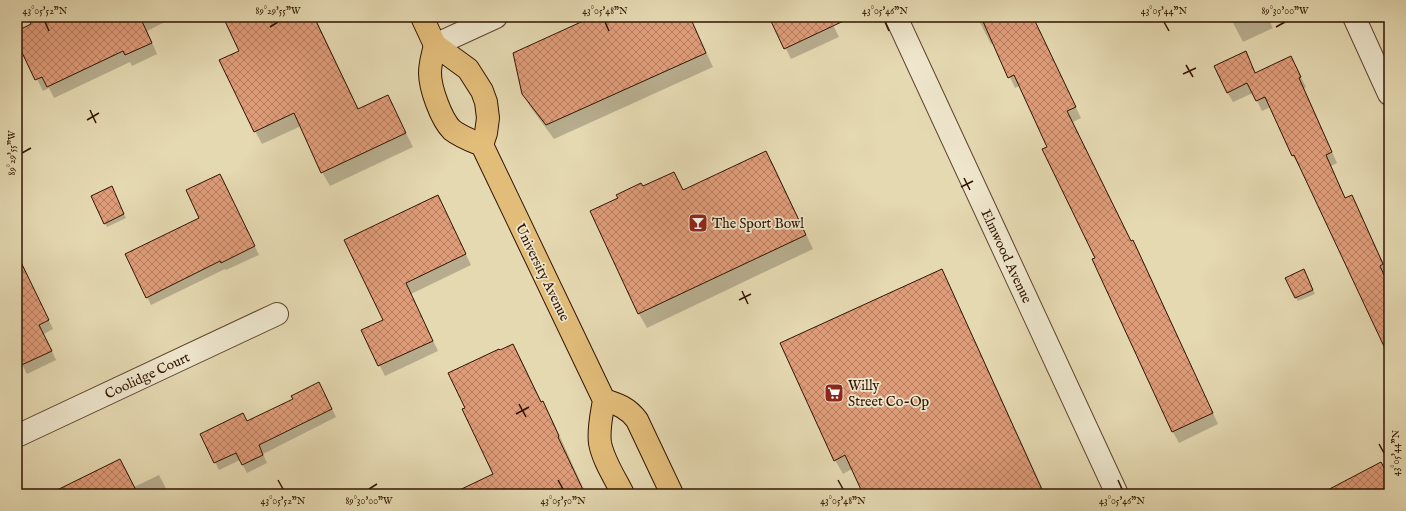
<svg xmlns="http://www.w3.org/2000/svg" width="1406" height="511" font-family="'IM FELL English',serif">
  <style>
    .shadow { fill: #0003 }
    .building { fill: url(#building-cross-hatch); stroke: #311400 }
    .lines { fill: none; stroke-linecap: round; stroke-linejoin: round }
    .minor-casing { stroke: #5e452c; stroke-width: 24 }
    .major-casing { stroke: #311400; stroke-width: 24 }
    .minor { stroke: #eee6cd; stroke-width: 22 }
    .major { stroke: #e2bc79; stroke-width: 22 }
    .ticks { fill: none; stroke: #311400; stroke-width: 1.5 }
    .labels { text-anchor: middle; stroke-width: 3.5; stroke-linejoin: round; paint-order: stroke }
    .poi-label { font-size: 14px; fill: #311400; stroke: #eee6cd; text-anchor: start }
    .street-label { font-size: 14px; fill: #311400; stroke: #eee6cd }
    .neatline { fill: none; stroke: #311400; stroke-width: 1.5 }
    .ticks-label { font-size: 10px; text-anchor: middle; fill: #311400 }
  </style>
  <defs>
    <pattern id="building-cross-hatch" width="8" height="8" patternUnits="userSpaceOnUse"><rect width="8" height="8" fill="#df9c79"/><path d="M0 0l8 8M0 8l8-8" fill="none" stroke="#b57e61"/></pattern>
  </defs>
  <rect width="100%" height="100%" fill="#e5d9b2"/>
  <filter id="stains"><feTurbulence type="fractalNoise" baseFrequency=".005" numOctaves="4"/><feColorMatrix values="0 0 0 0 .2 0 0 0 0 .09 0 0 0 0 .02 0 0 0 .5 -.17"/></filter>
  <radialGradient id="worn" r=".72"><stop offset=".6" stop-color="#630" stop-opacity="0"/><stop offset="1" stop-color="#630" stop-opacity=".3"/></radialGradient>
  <g class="shadow">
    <polygon points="28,17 175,17 147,31 157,54 132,66 130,62 54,98 49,88 43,91 17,39 17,32 32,25"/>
    <polygon points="224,17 315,17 359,110 388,97 413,147 330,186 322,172 301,126 262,144 255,131 240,51"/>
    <polygon points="595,17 690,17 713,67 554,139 531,108 523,94"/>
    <polygon points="770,17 829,17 839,37 791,59"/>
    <polygon points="977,17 1033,18 1081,118 1073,122 1131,242 1133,241 1139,252 1218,424 1179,443 1173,432 1093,260 1096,258 1020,86 1015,88 994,43 991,44"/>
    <polygon points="1230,17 1269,17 1268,18 1273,28 1243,42"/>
    <polygon points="1245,53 1256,73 1296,68 1306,87 1304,88 1337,163 1331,166 1346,199 1357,206 1389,275 1389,359 1383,347 1385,346 1300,165 1299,166 1293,156 1271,107 1262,111 1253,93 1233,102 1227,92"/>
    <polygon points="766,152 774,166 813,249 647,328 639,314 591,212 674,173 684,191"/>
    <polygon points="224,183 259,255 226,270 225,269 151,305 147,297"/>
    <polygon points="113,191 126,218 107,227 105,223"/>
    <polygon points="443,207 471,265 411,294 438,351 385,376 362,330 384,320"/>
    <polygon points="17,254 53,329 44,334 56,360 27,374 17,355"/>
    <polygon points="941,271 949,284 1045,494 864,494 852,469 843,474 835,460"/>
    <polygon points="1306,274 1315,294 1298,301 1296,298"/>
    <polygon points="513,345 522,361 542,403 552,419 586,494 453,494 495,474 466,409 500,352"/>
    <polygon points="324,392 336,417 263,454 267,463 247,473 240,460 219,470 215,462 247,422"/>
    <polygon points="120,460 134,487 159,475 169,494 83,494"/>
  </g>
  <g class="building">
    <polygon points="27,17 140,17 152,43 125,55 123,51 47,87 42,77 35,80 17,42 17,31 31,24"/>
    <polygon points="223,17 314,17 358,109 388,95 406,133 321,173 294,113 254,132 219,60 239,51"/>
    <polygon points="592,17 690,17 706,53 546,125 522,94 513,53"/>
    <polygon points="769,17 852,17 784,49"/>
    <polygon points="981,17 1033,17 1076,107 1067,111 1131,241 1133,240 1213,413 1172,432 1092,259 1095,258 1042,149 1047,147 1014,75 1008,78"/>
    <polygon points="1246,51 1255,73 1291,56 1301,77 1299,78 1332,152 1326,155 1345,198 1352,195 1383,264 1380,266 1389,286 1389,357 1294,155 1292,156 1265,97 1256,101 1247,83 1227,93 1214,66"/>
    <polygon points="766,151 806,235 638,314 590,211 618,198 616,195 641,183 643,186 674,172 683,190"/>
    <polygon points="220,174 255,246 221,263 220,261 146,298 125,254 199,218 186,190"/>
    <polygon points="112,186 124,214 104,224 91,196"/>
    <polygon points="438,195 466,254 406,283 433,341 378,366 361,330 383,320 344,240"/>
    <polygon points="17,254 49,320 39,325 52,351 17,367"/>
    <polygon points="942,269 1044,494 863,494 845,455 834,461 780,343"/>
    <polygon points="1304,269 1313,290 1295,298 1285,278"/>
    <polygon points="513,344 541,402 543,401 559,436 558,437 585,494 451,494 493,474 462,409 465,408 448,373 499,349 500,350"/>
    <polygon points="319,382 332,409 259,445 263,455 242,465 236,453 214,463 200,434 243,413 247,421 293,399 291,396"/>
    <polygon points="120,459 138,494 49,494"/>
    <polygon points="1381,462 1389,476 1389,494 1320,494"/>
  </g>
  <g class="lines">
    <defs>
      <g id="minor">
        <polyline points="896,17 1117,494"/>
        <polyline points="1354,17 1389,94"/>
        <polyline points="435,45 496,17"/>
        <polyline points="17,436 277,314"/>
      </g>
      <g id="major">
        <polyline points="422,17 435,45 468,69 482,91 486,102 488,118 486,133 482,145"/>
        <path d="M 435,45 C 433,54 430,63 430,73 C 430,88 441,119 452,130 C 461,137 472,141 482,145 L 604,400 C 602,413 598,429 600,443 C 603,460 615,478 623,494"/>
        <path d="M 604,400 C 618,404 628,408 637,420 L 672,494"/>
      </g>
    </defs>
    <use href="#minor" class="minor-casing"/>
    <use href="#major" class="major-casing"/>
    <use href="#minor" class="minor"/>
    <use href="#major" class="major"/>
  </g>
  <path class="ticks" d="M 45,22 L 49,31M 605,22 L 609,31M 885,22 L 889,31M 1164,22 L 1169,31M 270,27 L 278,22M 1276,27 L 1285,22M 1186,65 L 1193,77M 1183,74 L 1196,68M 90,110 L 96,123M 87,120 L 99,113M 22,153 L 31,148M 964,178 L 970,190M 961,187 L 973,181M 742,291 L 748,304M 739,300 L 751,294M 519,404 L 526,417M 516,414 L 529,407M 1379,444 L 1384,453M 278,480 L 283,489M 558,480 L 563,489M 838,480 L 843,489M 1118,480 L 1122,489M 369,489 L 377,484"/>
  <defs>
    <symbol id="bar-square" viewBox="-11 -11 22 22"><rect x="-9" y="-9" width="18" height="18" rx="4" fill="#8f2418" stroke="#eee6cd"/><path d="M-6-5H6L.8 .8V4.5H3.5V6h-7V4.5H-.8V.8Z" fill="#fff"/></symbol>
    <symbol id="supermarket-square" viewBox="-11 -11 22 22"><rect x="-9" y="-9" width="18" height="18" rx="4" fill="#8f2418" stroke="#eee6cd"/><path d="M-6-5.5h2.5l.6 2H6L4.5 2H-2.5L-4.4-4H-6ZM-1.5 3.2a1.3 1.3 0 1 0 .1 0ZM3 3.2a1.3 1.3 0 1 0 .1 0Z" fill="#fff"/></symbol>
  </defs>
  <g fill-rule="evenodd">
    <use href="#bar-square" x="687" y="212" width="22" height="22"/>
    <use href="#supermarket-square" x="823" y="382" width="22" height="22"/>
  </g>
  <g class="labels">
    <g class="poi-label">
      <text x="712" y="228">The Sport Bowl</text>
      <text x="848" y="390">Willy<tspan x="848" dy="16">Street Co-Op</tspan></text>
    </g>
    <g class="street-label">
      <text transform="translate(1007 256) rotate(65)" y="5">Elmwood Avenue</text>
      <text transform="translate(543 272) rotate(64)" y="5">University Avenue</text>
      <text transform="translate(147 375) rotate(-25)" y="5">Coolidge Court</text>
    </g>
  </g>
  <rect width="1406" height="511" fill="none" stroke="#e5d9b2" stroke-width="44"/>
  <rect x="22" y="22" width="1362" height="467" class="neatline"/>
  <g class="ticks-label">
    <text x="45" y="14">43°05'52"N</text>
    <text x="278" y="14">89°29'55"W</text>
    <text x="605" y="14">43°05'48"N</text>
    <text x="885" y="14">43°05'46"N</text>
    <text x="1164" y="14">43°05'44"N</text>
    <text x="1285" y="14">89°30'00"W</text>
    <text transform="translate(11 153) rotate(-90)" y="4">89°29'55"W</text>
    <text transform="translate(1395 453) rotate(-90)" y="4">43°05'44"N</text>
    <text x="283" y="504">43°05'52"N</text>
    <text x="369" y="504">89°30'00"W</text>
    <text x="563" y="504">43°05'50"N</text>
    <text x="843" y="504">43°05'48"N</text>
    <text x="1122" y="504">43°05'46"N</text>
  </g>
  <rect width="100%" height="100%" filter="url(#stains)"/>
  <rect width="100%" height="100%" fill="url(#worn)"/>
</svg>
